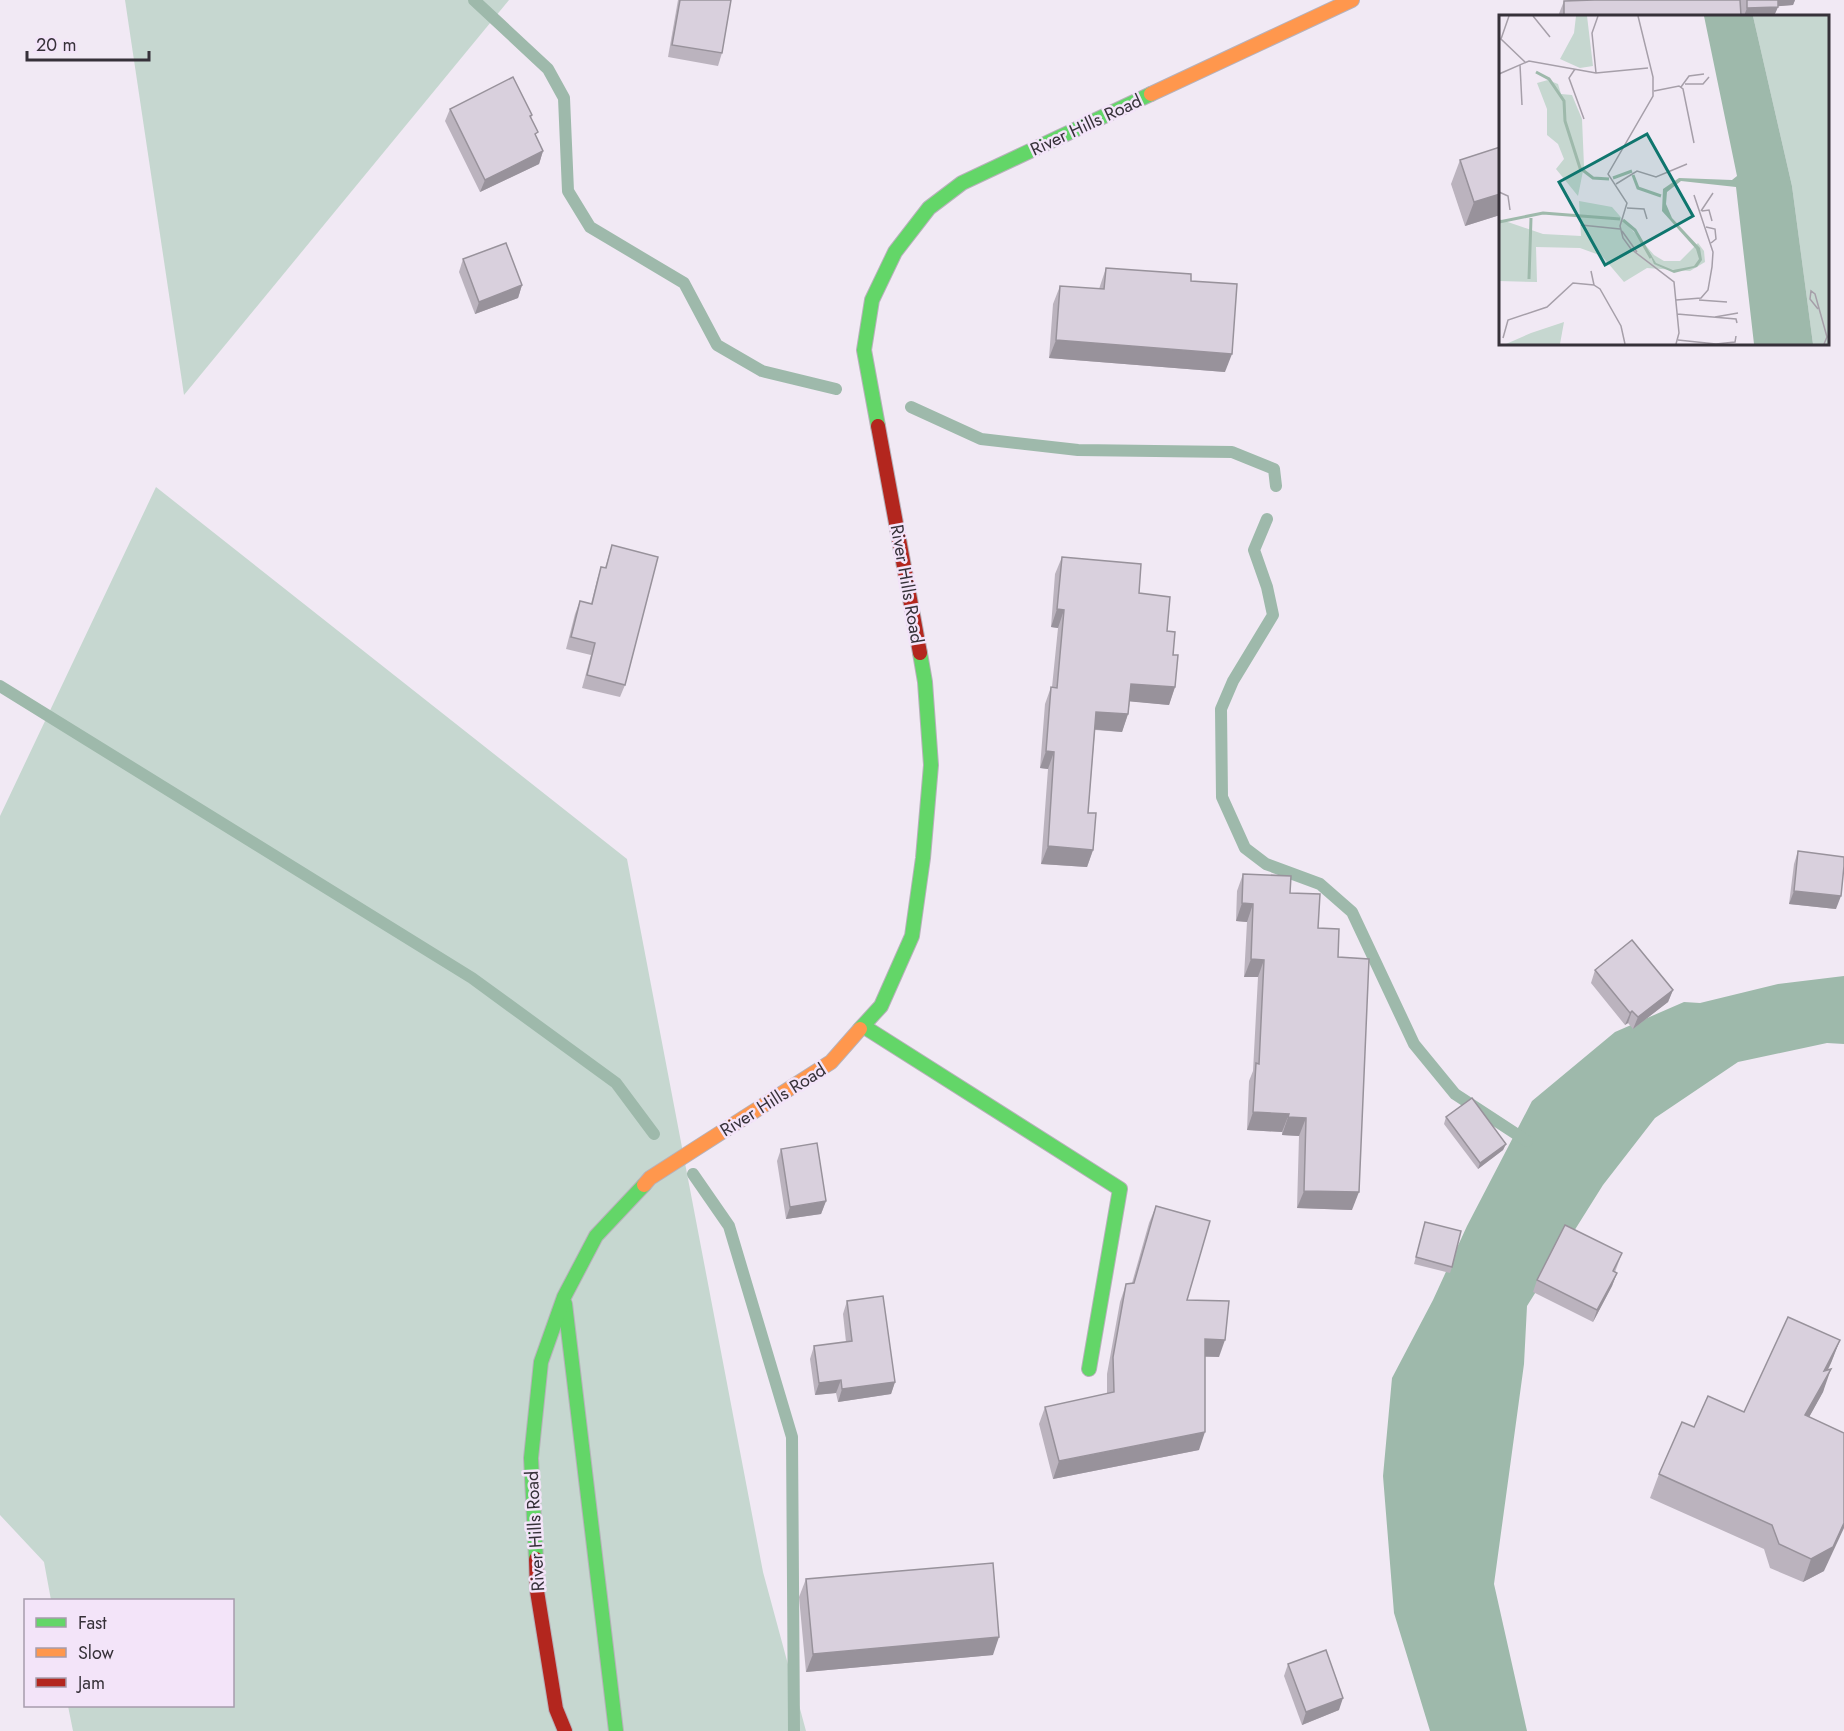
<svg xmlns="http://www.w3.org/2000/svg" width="1844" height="1731" font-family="Jost,sans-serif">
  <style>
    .green { fill: #c6d7d0 }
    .water { fill: #9eb9ab }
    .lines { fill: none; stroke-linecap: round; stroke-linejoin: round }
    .stream { stroke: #9eb9ab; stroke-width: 12 }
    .fast-casing { stroke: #b7b1ba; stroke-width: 16 }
    .slow-casing { stroke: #b7b1ba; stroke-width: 16 }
    .jam-casing { stroke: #b7b1ba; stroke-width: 16 }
    .fast { stroke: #63d668; stroke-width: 14 }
    .slow { stroke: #ff974d; stroke-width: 14 }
    .jam { stroke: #b3261e; stroke-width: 14 }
    .wall { fill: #bbb3be }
    .shaded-wall { fill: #98929b }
    .building { fill: #d9d0dd; stroke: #98929b; stroke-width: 1.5 }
    .labels { text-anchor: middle; stroke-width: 5; stroke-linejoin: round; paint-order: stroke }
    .street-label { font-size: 18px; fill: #363139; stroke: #f3e4f9 }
    .inset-river { fill: none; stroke: #9eb9ab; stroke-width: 3 }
    .inset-road { fill: none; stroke: #a69fa9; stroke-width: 1.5 }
    .view { fill: #0f766e; fill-opacity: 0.15; stroke: #0f766e; stroke-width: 3 }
    .inset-edge { fill: none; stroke: #363139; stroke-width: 3 }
  </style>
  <rect width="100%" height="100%" fill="#f1e9f4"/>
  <g class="green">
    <polygon points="125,0 509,0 184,395"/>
    <polygon points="156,487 627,859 763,1572 806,1731 73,1731 68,1706 232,1706 232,1600 51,1600 44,1562 0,1515 0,816"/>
  </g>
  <polygon class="water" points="1844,976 1844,1044 1827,1043 1738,1062 1655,1118 1603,1185 1527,1306 1524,1364 1494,1584 1527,1731 1430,1731 1394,1613 1383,1476 1392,1378 1433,1300 1467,1226 1532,1101 1615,1032 1684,1002 1700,1003 1778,984"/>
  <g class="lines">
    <g class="stream">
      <polyline points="474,0 548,69 564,98 568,191 590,227 684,283 717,345 762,371 836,389"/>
      <polyline points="911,407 981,439 1078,450 1232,452 1274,469 1276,486"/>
      <polyline points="1267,519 1254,550 1267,587 1273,615 1233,681 1221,709 1222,797 1245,848 1266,864 1320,884 1352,912 1414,1044 1455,1094 1527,1141"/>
      <polyline points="0,686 472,978 616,1083 654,1134"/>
      <polyline points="693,1174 729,1226 792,1437 794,1731"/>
    </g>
    <defs>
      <g id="fast">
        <polyline points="878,426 864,350 872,300 895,252 929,208 962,183 1151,94"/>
        <polyline points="863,1026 1120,1189 1089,1369"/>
        <polyline points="860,1029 881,1006 912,936 923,858 931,765 925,682 920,653"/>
        <polyline points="565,1304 616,1731"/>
        <polyline points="536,1559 531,1458 541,1362 564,1297 596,1236 644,1185"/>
      </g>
      <g id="slow">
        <polyline points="1151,94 1352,0"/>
        <polyline points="644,1185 650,1178 831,1062 860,1029"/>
      </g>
      <g id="jam">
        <polyline points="878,426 920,653"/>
        <polyline points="536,1559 537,1591 556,1709 565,1731"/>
      </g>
    </defs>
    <use href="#fast" class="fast-casing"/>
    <use href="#slow" class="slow-casing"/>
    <use href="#jam" class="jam-casing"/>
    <use href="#fast" class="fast"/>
    <use href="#slow" class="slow"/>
    <use href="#jam" class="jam"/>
  </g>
  <g class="wall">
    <polygon points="678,0 731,0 722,53 718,66 668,57"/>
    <polygon points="1594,0 1795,0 1793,5 1778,6 1774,16 1558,16 1564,1"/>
    <polygon points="450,109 532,115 531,118 536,136 543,151 539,164 480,192 445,121"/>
    <polygon points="1500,147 1500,218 1500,215 1465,226 1451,184 1460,160"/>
    <polygon points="463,259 522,285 518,298 475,314 459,272"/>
    <polygon points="1106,268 1191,281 1225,372 1049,358 1053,304 1060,286 1099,289"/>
    <polygon points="612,545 625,685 620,697 582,688 591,655 566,649 575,614 580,601 591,604 597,580 601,567 605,568"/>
    <polygon points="1062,557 1139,593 1167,631 1173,655 1175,687 1169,705 1130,701 1128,714 1122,732 1095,730 1088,813 1093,850 1087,867 1041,864 1048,769 1040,768 1045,704 1051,687 1052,687 1058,628 1051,627 1055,574"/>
    <polygon points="1798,851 1836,909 1789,904 1794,864"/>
    <polygon points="1243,874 1290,893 1318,928 1338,957 1352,1210 1297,1208 1299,1136 1282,1135 1282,1132 1247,1130 1249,1081 1253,1071 1258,977 1244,977 1247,922 1236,921 1237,891"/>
    <polygon points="1595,970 1673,990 1668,1002 1633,1029 1628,1023 1625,1025 1591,983"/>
    <polygon points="1446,1117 1506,1144 1503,1150 1478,1169 1444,1124"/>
    <polygon points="781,1149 826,1201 821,1214 786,1219 777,1161"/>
    <polygon points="1156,1206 1187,1300 1219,1357 1205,1357 1199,1450 1053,1479 1039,1424 1045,1407 1107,1394 1107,1374 1120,1302 1126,1284 1132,1283 1149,1223"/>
    <polygon points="1425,1222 1452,1267 1450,1273 1414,1264"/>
    <polygon points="1622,1253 1615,1272 1617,1273 1612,1286 1593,1322 1533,1292 1537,1280"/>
    <polygon points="847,1301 895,1382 891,1394 838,1402 836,1393 815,1395 810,1359 814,1346 846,1342 843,1314"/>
    <polygon points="1840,1340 1828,1370 1823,1392 1809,1417 1824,1571 1803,1582 1770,1568 1764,1549 1650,1498 1659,1474 1694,1427 1744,1412"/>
    <polygon points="806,1579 993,1655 806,1672 799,1597"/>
    <polygon points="1288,1664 1339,1710 1302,1725 1284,1676"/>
  </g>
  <g class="shaded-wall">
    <polygon points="1770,0 1795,0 1793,5 1768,7"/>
    <polygon points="1778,7 1774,16 1744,16 1747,8"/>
    <polygon points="543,151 539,164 480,192 485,180"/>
    <polygon points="1500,194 1500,215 1465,226 1474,202"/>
    <polygon points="522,285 518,298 475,314 479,302"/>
    <polygon points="1056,340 1232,354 1225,372 1049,358"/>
    <polygon points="1057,609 1064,610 1058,628 1051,627"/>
    <polygon points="1131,684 1175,687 1169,705 1125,701"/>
    <polygon points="1096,712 1128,714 1122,732 1090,729"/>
    <polygon points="1046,751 1054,752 1048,769 1040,768"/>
    <polygon points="1048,846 1093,850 1087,867 1041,864"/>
    <polygon points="1794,891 1841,896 1836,909 1789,904"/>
    <polygon points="1242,903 1253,904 1247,922 1236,921"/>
    <polygon points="1251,959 1264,960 1258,977 1244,977"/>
    <polygon points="1673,990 1668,1002 1633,1029 1638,1017"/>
    <polygon points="1632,1011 1628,1023 1625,1025 1630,1013"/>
    <polygon points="1253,1112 1289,1114 1282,1132 1247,1130"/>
    <polygon points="1288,1117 1306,1118 1299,1136 1282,1135"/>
    <polygon points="1506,1144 1503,1150 1478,1169 1480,1163"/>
    <polygon points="1304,1191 1359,1192 1352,1210 1297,1208"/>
    <polygon points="826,1201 821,1214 786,1219 790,1207"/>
    <polygon points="1617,1273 1612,1286 1593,1322 1597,1310"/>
    <polygon points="1205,1339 1225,1340 1219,1357 1198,1356"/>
    <polygon points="1840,1340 1831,1363 1815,1395 1824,1371"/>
    <polygon points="1831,1369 1823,1392 1797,1439 1805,1415"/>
    <polygon points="841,1380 836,1393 815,1395 819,1383"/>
    <polygon points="895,1382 891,1394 838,1402 842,1389"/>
    <polygon points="1205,1432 1199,1450 1053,1479 1059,1461"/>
    <polygon points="1844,1523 1844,1528 1824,1571 1803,1582 1811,1559"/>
    <polygon points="999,1637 993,1655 806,1672 813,1654"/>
    <polygon points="1343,1698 1339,1710 1302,1725 1306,1712"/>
  </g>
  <g class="building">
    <polygon points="680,0 731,0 722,53 672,45"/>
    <polygon points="1594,0 1740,0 1741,16 1564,16 1564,1"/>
    <polygon points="1747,0 1778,0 1778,7 1747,8"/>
    <polygon points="513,77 532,115 530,116 538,132 535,134 543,151 485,180 450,109"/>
    <polygon points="1500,147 1500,194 1474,202 1460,160"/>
    <polygon points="506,243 522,285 479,302 463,259"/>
    <polygon points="1106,268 1191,274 1191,281 1237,284 1232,354 1056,340 1060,286 1104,289"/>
    <polygon points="612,545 658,557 625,685 587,675 595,643 571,637 580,601 592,604 601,567 606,568"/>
    <polygon points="1062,557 1141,564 1139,593 1170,597 1167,631 1175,632 1173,655 1178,655 1175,687 1131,684 1128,714 1096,712 1088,813 1096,813 1093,850 1048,846 1054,752 1046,751 1051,687 1057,688 1064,610 1057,609"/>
    <polygon points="1798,851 1844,857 1844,866 1841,896 1794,891"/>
    <polygon points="1243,874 1291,876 1290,893 1320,894 1318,928 1339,929 1338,957 1369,959 1359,1192 1304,1191 1306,1118 1288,1117 1289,1114 1253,1112 1256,1063 1259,1064 1264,960 1251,959 1253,904 1242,903"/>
    <polygon points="1632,940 1673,990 1638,1017 1632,1011 1630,1013 1595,970"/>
    <polygon points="1472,1098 1506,1144 1480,1163 1446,1117"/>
    <polygon points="817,1143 826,1201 790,1207 781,1149"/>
    <polygon points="1156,1206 1210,1221 1187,1300 1229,1301 1225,1340 1205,1339 1205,1432 1059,1461 1045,1407 1114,1392 1113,1357 1126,1284 1134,1283"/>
    <polygon points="1425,1222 1461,1231 1452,1267 1416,1257"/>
    <polygon points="1565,1225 1622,1253 1613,1271 1617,1273 1597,1310 1537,1280"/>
    <polygon points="883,1296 895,1382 842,1389 841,1380 819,1383 814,1346 852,1341 847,1301"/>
    <polygon points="1788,1317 1840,1340 1824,1371 1831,1369 1805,1415 1844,1433 1844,1523 1833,1547 1811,1559 1779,1544 1772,1525 1659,1474 1682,1422 1694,1427 1708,1396 1744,1412"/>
    <polygon points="993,1563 999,1637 813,1654 806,1579"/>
    <polygon points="1326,1650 1343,1698 1306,1712 1288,1664"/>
  </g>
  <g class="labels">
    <g class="street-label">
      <text transform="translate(1086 125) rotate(-25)" y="6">River Hills Road</text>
      <text transform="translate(907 584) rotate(80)" y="6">River Hills Road</text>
      <text transform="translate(773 1100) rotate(-32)" y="6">River Hills Road</text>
      <text transform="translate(535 1531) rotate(-93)" y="6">River Hills Road</text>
    </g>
  </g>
  <g transform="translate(1499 15)">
    <rect width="330" height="330" fill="#f1e9f4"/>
    <path d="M 77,1 L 88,1 L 94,51 L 81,53 L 61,44 L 75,18 ZM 254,1 L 330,1 L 330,329 L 314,329 L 293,171 ZM 49,65 L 59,69 L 62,79 L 73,80 L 83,104 L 85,151 L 79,181 L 57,154 L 65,144 L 59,129 L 48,120 L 48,94 L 38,68 ZM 80,186 L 113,192 L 155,240 L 165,246 L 181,246 L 199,228 L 205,236 L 206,247 L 191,256 L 148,253 L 125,267 L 103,241 L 81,233 L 37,232 L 38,267 L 0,266 L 0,204 L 44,219 L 82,221 ZM 65,307 L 61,329 L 7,329 L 32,318 Z" fill="#c6d7d0"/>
    <path d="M 205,1 L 254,1 L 293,171 L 314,329 L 255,329 L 237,172 L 182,166 L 168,177 L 167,189 L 173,203 L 201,233 L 203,245 L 198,252 L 175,258 L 155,249 L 149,235 L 157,248 L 174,255 L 195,251 L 200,244 L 197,234 L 163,196 L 164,174 L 180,163 L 233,165 L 238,161 Z" fill="#9eb9ab"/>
    <path class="inset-river" d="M 37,57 L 50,64 L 65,86 L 66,106 L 81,153 L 94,163 L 110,164M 134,160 L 139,173 L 162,181M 114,163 L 133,156M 124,205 L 136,215 L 152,243M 0,207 L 44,198 L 121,204M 30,264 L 32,203"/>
    <path class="inset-road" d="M 10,1 L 2,24 L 26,47M 34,1 L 51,22M 139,1 L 154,62 L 154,81 L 109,159 L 128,188 L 121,211 L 124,223 L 132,234 L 175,267 L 180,318 L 177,329M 21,50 L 23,90M 76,54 L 70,63 L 85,104M 97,58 L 93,18 L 99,1M 0,59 L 30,46 L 97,58 L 149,53M 186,69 L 204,69 L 210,62M 182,72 L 190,61 L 205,59M 155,76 L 180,71 L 184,74 L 195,128M 117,169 L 138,156 L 157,162 L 188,149M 0,177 L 9,181 L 11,195M 128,193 L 145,194 L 148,204M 202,196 L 214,178M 203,196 L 210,195 L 213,206M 82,210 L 121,214M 207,212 L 216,214 L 217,224 L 212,228M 123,216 L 138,237M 92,256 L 95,270 L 101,274 L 122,311 L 126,329M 177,285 L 202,283 L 209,275 L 213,252 L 214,237 L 195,180M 200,285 L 228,287M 319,294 L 311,284 L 312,276 L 316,279 L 328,322 L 325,329M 178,299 L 237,304 L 238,308M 216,302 L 239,298M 4,323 L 9,305 L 48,292 L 74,268 L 95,270M 179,325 L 217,329M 217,329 L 236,327 L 237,321"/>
    <path class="view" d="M 148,119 L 194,201 L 106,250 L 60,167 Z"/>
    <rect width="330" height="330" class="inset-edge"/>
  </g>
  <rect x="24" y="1599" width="210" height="108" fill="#f3e4f9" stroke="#a79cac" stroke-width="1.5"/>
  <rect x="36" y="1618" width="30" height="9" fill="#63d668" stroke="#a79cac" stroke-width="1.5"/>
  <text x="78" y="1629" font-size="18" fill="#363139">Fast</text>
  <rect x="36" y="1648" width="30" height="9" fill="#ff974d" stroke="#a79cac" stroke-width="1.5"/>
  <text x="78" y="1659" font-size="18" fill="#363139">Slow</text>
  <rect x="36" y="1678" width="30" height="9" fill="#b3261e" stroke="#a79cac" stroke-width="1.5"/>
  <text x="78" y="1689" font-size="18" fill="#363139">Jam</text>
  <path d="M27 51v9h122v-9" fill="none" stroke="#363139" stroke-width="3"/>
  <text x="36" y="51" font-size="18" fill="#363139" stroke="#f3e4f9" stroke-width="4.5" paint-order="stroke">20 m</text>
</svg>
